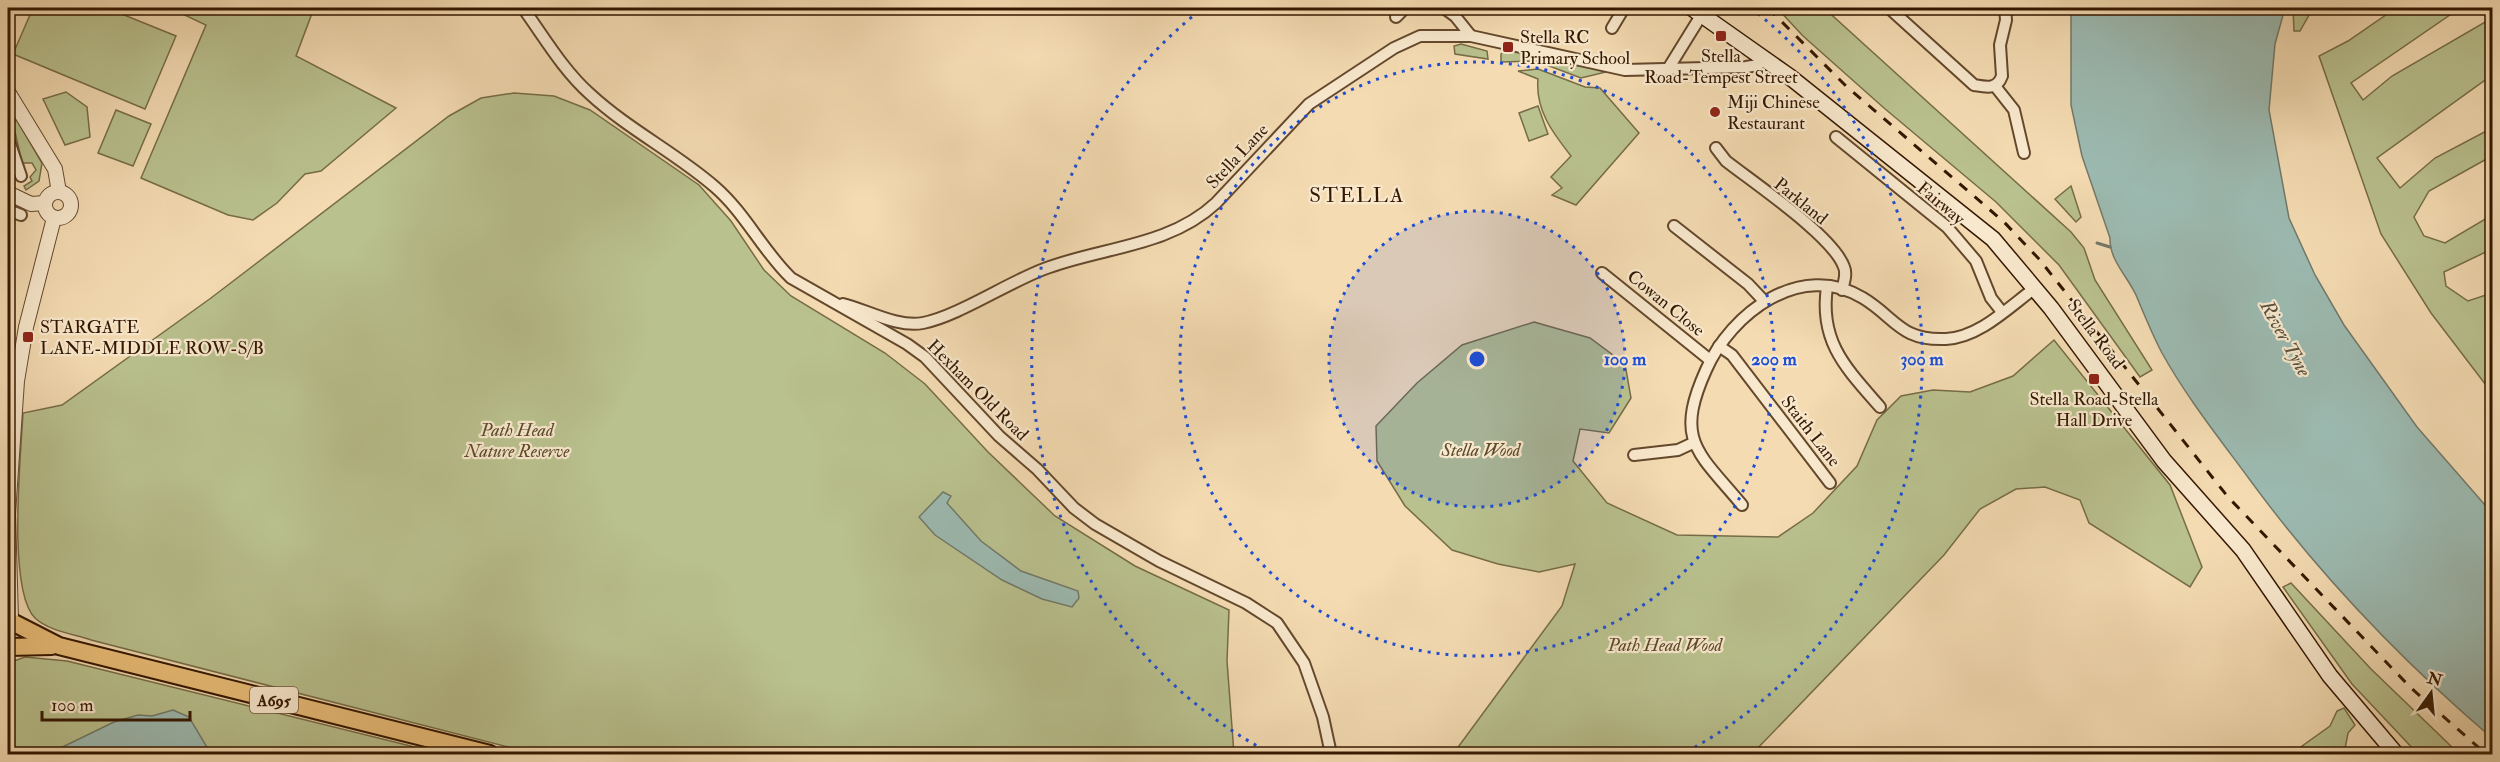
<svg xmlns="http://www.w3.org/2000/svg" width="2500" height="762" font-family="'IM FELL Double Pica',serif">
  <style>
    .green { fill: #b9c18e; stroke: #766c47; stroke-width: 1.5 }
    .water { fill: #9cbab1; stroke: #72796a; stroke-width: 1.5 }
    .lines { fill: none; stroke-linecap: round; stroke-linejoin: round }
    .stream { stroke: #72796a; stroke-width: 3 }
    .minor-casing { stroke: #64482c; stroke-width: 14 }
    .tertiary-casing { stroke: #64482c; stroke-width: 16 }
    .secondary-casing { stroke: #341700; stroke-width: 18 }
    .primary-casing { stroke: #341700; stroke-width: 20 }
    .minor { stroke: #f8e8cd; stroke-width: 10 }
    .tertiary { stroke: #f8e8cd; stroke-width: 14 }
    .secondary { stroke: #f8e8cd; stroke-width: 15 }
    .primary { stroke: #eabe79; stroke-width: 16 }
    .rail { stroke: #341700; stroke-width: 3; stroke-dasharray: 10 10; stroke-linecap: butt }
    .ring { fill: none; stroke: #1d4ed8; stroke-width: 3; stroke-dasharray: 3 6 }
    .poi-dot { fill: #8f2418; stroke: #f8e8cd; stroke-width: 2 }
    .labels { text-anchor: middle; stroke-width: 4.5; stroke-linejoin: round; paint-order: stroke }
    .shield { fill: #f8e8cd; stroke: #6f563e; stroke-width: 1.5 }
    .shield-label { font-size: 16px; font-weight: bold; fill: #341700 }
    .poi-label { font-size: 18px; fill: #341700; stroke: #f8e8cd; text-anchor: start }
    .street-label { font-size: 18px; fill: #341700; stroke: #f8e8cd }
    .park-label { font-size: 18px; font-style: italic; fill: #5c4a2b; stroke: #f8e8cd }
    .water-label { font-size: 20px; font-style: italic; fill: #58503e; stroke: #f8e8cd }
    .quarter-label { font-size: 21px; letter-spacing: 1.5px; fill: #341700; stroke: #f8e8cd }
    .centre { fill: #1d4ed8; stroke: #f8e8cd; stroke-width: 3 }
    .ring-label { font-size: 18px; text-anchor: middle; font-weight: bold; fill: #1d4ed8; stroke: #f8e8cd; stroke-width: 4.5; stroke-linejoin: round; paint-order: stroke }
  </style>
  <rect width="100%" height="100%" fill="#f4dbb2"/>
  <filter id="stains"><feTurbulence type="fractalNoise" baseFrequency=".00333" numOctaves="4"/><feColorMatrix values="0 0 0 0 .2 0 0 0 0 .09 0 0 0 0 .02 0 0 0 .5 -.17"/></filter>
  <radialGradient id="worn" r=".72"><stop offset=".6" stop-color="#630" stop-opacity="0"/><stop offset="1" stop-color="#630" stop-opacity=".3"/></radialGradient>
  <g class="green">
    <polygon points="33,8 107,8 176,36 145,109 13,54"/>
    <polygon points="170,8 314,8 296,56 396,108 321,171 305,174 277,203 253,220 228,215 141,178 206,25"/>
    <polygon points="1777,8 1824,8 2071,232 2084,248 2095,280 2152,370 2140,377 2059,265 1996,202 1884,108 1803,36"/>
    <polygon points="2293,8 2313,8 2300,31 2294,31"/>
    <polygon points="2396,8 2460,8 2351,83 2363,100 2392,76 2492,18 2492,75 2377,158 2400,188 2435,158 2492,128 2492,156 2429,191 2414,217 2424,236 2445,243 2492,215 2492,249 2444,272 2446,286 2468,301 2492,293 2492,393 2431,313 2381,234 2319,56 2348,41"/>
    <polygon points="1461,44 1487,51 1488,59 1455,54 1454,46"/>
    <polygon points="1509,48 1614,70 1581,78 1536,61 1501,62 1501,54"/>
    <path d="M 1538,69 L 1585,87 L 1600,88 L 1639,133 L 1576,205 L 1552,195 L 1562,188 L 1551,177 L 1571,156 C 1553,133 1535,110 1538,79 L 1518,71 Z"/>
    <polygon points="66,92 87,107 90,137 65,145 43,99"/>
    <path d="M 514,93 L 554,96 L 590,110 L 699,185 L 731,221 L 764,270 L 791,296 L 885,353 L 925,384 L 988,452 L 1055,516 L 1135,566 L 1229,610 L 1227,661 L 1234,754 L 535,754 L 91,640 C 73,634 49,631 35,618 C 7,590 21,453 23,413 L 62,405 L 211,298 L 449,116 L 481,98 Z"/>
    <polygon points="1538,106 1548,134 1529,141 1519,113"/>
    <polygon points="116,110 151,124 133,166 98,153"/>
    <polygon points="17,120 42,163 39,181 26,190 24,186 32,181 30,177 36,170 32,163 22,163 13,123"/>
    <polygon points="2071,186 2081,217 2076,222 2055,199"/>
    <polygon points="1534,322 1590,338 1625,364 1631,398 1609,433 1580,429 1573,461 1607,503 1677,535 1778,537 1813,513 1857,466 1877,420 1901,396 1933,390 1970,392 2013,376 2054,340 2170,485 2202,567 2190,587 2089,523 2080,500 2045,487 2016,489 1980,509 1944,555 1752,754 1453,754 1562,606 1575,564 1539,572 1498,564 1452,550 1405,506 1377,461 1376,426 1417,383 1462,345"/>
    <polygon points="2291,583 2371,669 2455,750 2454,754 2418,754 2352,684 2283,587"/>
    <polygon points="25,657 67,661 443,754 8,754 8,663"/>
    <polygon points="2344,708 2355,725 2348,733 2344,754 2291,754 2330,726 2337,711"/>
  </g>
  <g class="water">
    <path d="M 2071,8 L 2285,8 L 2275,44 L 2269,110 L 2289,218 L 2315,275 L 2344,325 L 2417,427 L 2492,513 L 2492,738 C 2401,660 2321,577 2250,480 C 2219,438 2187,398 2162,353 C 2152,334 2144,314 2136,295 C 2127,276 2109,259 2110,238 L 2082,156 L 2071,105 Z"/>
    <polygon points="943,492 951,496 947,503 981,541 1021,571 1078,591 1079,598 1072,607 1042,599 1002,580 935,535 919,517"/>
    <polygon points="173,710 189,717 211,754 48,754 114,722 138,715 152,716"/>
  </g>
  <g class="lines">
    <polyline class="stream" points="2097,243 2110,247"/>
    <defs>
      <g id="minor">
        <path d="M 523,8 C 544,37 563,70 590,94 C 629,130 676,153 715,187 C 746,214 762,250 791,278 L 907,344 L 925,357 L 999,436 L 1037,469 L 1074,508 L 1095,524 L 1159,561 L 1246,603 L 1277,623 L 1304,663 L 1323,717 L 1331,754"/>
        <polyline points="1444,8 1455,16 1471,36"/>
        <path d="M 1889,8 L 1974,85 C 1986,87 1997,90 2002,76 L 2000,45 L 2006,20 L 2005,8"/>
        <polyline points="1396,17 1405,8"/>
        <polyline points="1612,28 1624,8"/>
        <polyline points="1668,69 1702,14"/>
        <polyline points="1995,86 2014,110 2024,153"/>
        <polyline points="1836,137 1947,227 1976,261 1991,298 2002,312"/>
        <polyline points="8,138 21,176"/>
        <path d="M 1716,148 L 1726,161 C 1754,183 1833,236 1844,267 C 1847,274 1844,282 1842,290"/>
        <polyline points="8,210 21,215"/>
        <polyline points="1674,226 1748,284 1764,301"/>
        <polyline points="1602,273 1710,360"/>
        <path d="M 1827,287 C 1819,342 1846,368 1880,407"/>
        <path d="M 843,304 C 867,310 898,328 923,323 C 958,316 1007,283 1044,269 C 1101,247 1169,247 1216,203 L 1309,104 L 1394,48 L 1420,36 L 1471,36 L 1625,70 L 1746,67 L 1758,65 L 1765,58"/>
        <polyline points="1719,346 1732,355 1830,483"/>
        <polyline points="1634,455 1678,450 1693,443"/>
        <path d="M 1742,505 C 1698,452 1674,441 1706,370 C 1731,313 1801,260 1863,298 C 1896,318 1900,341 1946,339 C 1980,337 2009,307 2035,288"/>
      </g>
      <g id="tertiary">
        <polyline points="8,92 55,169 59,192"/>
        <circle cx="58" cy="205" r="13"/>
        <polyline points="8,193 31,204 45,203"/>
        <polyline points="11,619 8,514 17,381 26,327 54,218"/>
      </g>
      <polyline id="secondary" points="1692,8 1790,77 1993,239 2051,308 2164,461 2243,550 2330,676 2396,754"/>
      <g id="primary">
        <polyline points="14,623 59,646 490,754"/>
        <polyline points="8,647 52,646"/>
      </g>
    </defs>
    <use href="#minor" class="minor-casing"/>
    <use href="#tertiary" class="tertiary-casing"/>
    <use href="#secondary" class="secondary-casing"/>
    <use href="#primary" class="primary-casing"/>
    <use href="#minor" class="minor"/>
    <use href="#tertiary" class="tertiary"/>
    <use href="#secondary" class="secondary"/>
    <use href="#primary" class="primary"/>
    <polyline class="rail" points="1768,8 1846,86 2004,222 2039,259 2228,497 2411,688 2486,754"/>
  </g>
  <circle cx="1477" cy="359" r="148" fill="#1d4ed8" fill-opacity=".12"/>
  <g class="ring">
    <circle cx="1477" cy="359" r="148"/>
    <circle cx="1477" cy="359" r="297"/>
    <path d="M1272 754A445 445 0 0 1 1203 8M1751 8A445 445 0 0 1 1682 754"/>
  </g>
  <g class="poi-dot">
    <rect x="1715" y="30" width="12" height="12" rx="3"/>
    <rect x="1502" y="41" width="12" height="12" rx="3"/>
    <circle cx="1715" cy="112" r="6"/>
    <rect x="22" y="331" width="12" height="12" rx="3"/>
    <rect x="2088" y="373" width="12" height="12" rx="3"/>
  </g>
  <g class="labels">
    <rect class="shield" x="250" y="687" width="48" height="26" rx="4.5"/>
    <g class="shield-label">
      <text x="274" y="706">A695</text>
    </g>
    <g class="poi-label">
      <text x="1520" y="43">Stella RC<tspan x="1520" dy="21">Primary School</tspan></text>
      <text x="1721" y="62" text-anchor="middle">Stella<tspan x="1721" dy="21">Road-Tempest Street</tspan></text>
      <text x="1727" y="108">Miji Chinese<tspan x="1727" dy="21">Restaurant</tspan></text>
      <text x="40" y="333">STARGATE<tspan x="40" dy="21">LANE-MIDDLE ROW-S/B</tspan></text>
      <text x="2094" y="405" text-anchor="middle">Stella Road-Stella<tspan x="2094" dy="21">Hall Drive</tspan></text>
    </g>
    <g class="street-label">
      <text transform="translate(1237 156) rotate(-47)" y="6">Stella Lane</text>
      <text transform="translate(1801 201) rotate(39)" y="6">Parkland</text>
      <text transform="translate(1941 203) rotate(40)" y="6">Fairway</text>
      <text transform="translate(1666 303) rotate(39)" y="6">Cowan Close</text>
      <text transform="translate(2096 334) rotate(53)" y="6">Stella Road</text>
      <text transform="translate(978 390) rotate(45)" y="6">Hexham Old Road</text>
      <text transform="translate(1811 431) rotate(52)" y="6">Staith Lane</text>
    </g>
    <g class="park-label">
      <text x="517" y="436">Path Head<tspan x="517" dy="21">Nature Reserve</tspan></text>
      <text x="1481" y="456">Stella Wood</text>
      <text x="1665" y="651">Path Head Wood</text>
    </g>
    <g class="water-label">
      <text transform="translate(2286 338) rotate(61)" y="7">River Tyne</text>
    </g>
    <g class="quarter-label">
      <text x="1357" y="202">STELLA</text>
    </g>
  </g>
  <circle cx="1477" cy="359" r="9" class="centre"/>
  <g class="ring-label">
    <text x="1625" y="365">100 m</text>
    <text x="1774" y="365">200 m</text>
    <text x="1922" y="365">300 m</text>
  </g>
  <rect width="2500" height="762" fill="none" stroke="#f4dbb2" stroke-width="30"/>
  <rect x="9" y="9" width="2482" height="744" fill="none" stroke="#341700" stroke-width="3"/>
  <rect x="15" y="15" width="2470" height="732" fill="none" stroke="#341700" stroke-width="1.5"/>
  <g transform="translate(2431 693) rotate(15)" stroke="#f8e8cd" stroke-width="4.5" paint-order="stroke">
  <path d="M0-4.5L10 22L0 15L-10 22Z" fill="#341700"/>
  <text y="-9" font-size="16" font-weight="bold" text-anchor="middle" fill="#341700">N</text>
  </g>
  <path d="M42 711v9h148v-9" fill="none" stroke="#341700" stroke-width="3"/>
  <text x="51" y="711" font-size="18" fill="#341700" stroke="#f8e8cd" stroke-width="4.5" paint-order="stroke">100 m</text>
  <rect width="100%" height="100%" filter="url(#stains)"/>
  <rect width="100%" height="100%" fill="url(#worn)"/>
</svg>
